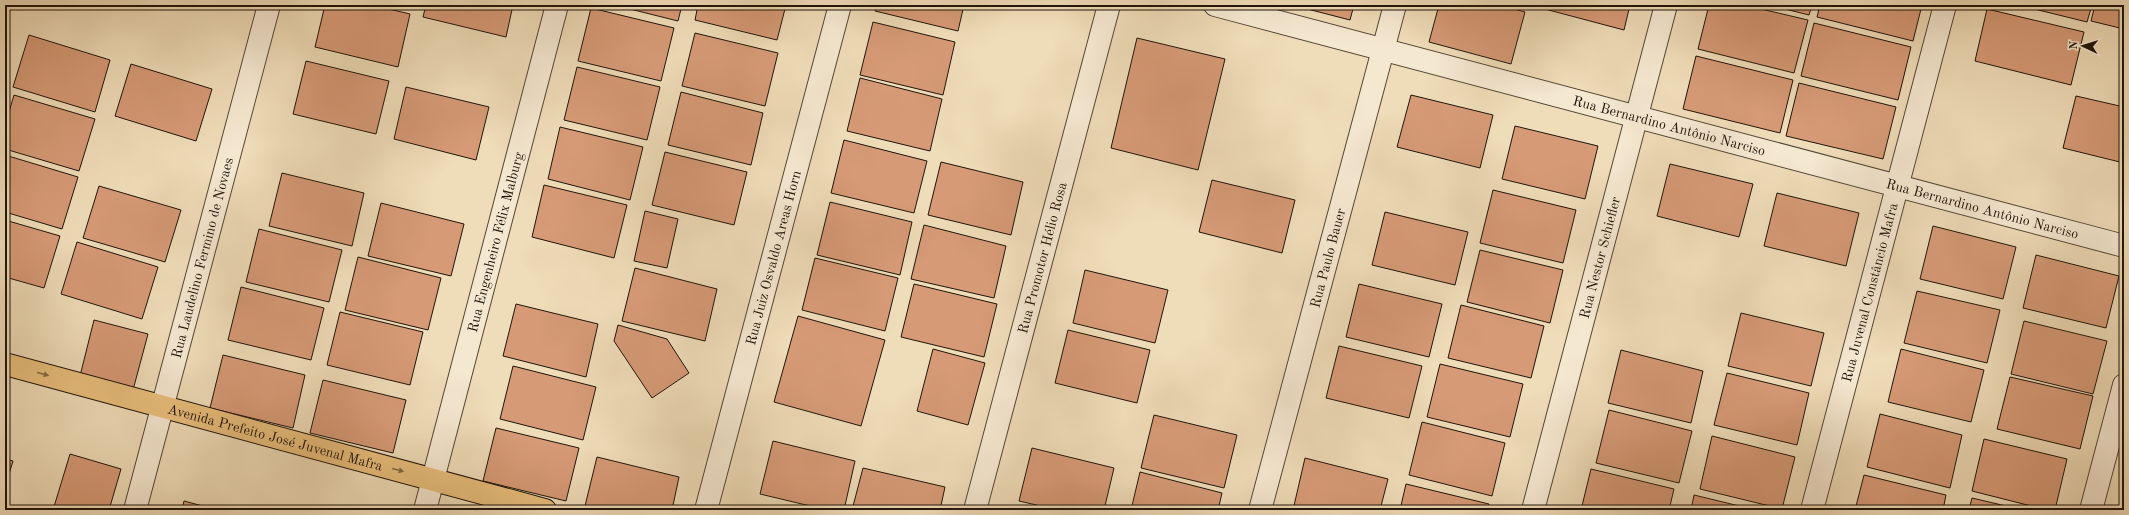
<svg xmlns="http://www.w3.org/2000/svg" width="2129" height="515" font-family="'Old Standard TT',serif">
  <style>
    .building { fill: #d69a76; stroke: #1f1409 }
    .lines { fill: none; stroke-linecap: round; stroke-linejoin: round }
    .minor-casing { stroke: #534635; stroke-width: 24 }
    .major-casing { stroke: #1f1409; stroke-width: 24 }
    .minor { stroke: #f5e8d1; stroke-width: 22 }
    .major { stroke: #e8be7c; stroke-width: 22 }
    .oneway { fill: #846942 }
    .labels { text-anchor: middle; stroke-width: 3.5; stroke-linejoin: round; paint-order: stroke }
    .street-label { font-size: 14px; fill: #1f1409; stroke: #f5e8d1 }
  </style>
  <rect width="100%" height="100%" fill="#efdcb8"/>
  <filter id="stains"><feTurbulence type="fractalNoise" baseFrequency=".005" numOctaves="4"/><feColorMatrix values="0 0 0 0 .2 0 0 0 0 .09 0 0 0 0 .02 0 0 0 .5 -.17"/></filter>
  <radialGradient id="worn" r=".72"><stop offset=".6" stop-color="#630" stop-opacity="0"/><stop offset="1" stop-color="#630" stop-opacity=".3"/></radialGradient>
  <g class="building">
    <polygon points="325,5 372,5 410,14 398,67 315,47"/>
    <polygon points="426,5 513,5 506,37 423,17"/>
    <polygon points="614,5 682,5 678,21"/>
    <polygon points="698,5 786,5 777,40 695,20"/>
    <polygon points="876,5 964,5 958,31 875,11"/>
    <polygon points="1292,5 1354,5 1350,20"/>
    <polygon points="1439,5 1500,5 1525,12 1511,64 1429,42"/>
    <polygon points="1542,5 1630,5 1624,30 1541,8"/>
    <polygon points="1709,5 1744,5 1808,20 1794,73 1698,49"/>
    <polygon points="1769,5 1812,5 1809,15"/>
    <polygon points="1820,5 1922,5 1913,41 1817,17"/>
    <polygon points="2018,5 2092,5 2087,22"/>
    <polygon points="2095,5 2124,5 2124,29 2091,21"/>
    <polygon points="591,8 674,28 661,81 578,61"/>
    <polygon points="1987,9 2084,32 2071,85 1975,61"/>
    <polygon points="873,22 955,42 943,95 860,75"/>
    <polygon points="1814,23 1911,47 1898,100 1801,76"/>
    <polygon points="695,33 778,53 765,106 682,86"/>
    <polygon points="29,35 110,60 95,112 13,87"/>
    <polygon points="1137,38 1225,59 1198,170 1111,148"/>
    <polygon points="1696,56 1793,80 1780,133 1683,109"/>
    <polygon points="306,61 389,81 376,134 293,114"/>
    <polygon points="131,64 212,89 196,141 115,116"/>
    <polygon points="577,67 660,87 647,140 564,120"/>
    <polygon points="860,78 942,99 930,151 847,131"/>
    <polygon points="1799,83 1896,107 1883,159 1786,136"/>
    <polygon points="406,87 489,107 476,160 394,139"/>
    <polygon points="681,92 763,113 751,165 668,145"/>
    <polygon points="14,95 95,119 79,171 5,149 5,125"/>
    <polygon points="1411,95 1493,115 1480,168 1397,147"/>
    <polygon points="2076,96 2124,107 2124,163 2063,148"/>
    <polygon points="1515,126 1598,146 1585,199 1502,179"/>
    <polygon points="560,127 643,147 630,200 548,179"/>
    <polygon points="844,140 927,161 914,213 831,193"/>
    <polygon points="665,152 747,172 734,225 652,205"/>
    <polygon points="5,155 78,177 62,229 5,212"/>
    <polygon points="941,162 1023,182 1011,235 928,215"/>
    <polygon points="1670,164 1753,184 1739,237 1657,216"/>
    <polygon points="282,173 364,193 352,246 269,226"/>
    <polygon points="1212,180 1295,200 1282,253 1199,232"/>
    <polygon points="544,185 627,205 614,258 532,237"/>
    <polygon points="99,186 181,210 165,262 83,238"/>
    <polygon points="1493,190 1576,210 1563,263 1480,243"/>
    <polygon points="1777,193 1859,213 1846,266 1764,246"/>
    <polygon points="830,202 912,222 900,275 817,255"/>
    <polygon points="381,203 464,224 451,276 368,256"/>
    <polygon points="645,211 678,219 667,268 634,261"/>
    <polygon points="1385,212 1468,232 1455,285 1372,265"/>
    <polygon points="5,220 60,236 44,288 5,277"/>
    <polygon points="924,225 1006,246 994,298 911,279"/>
    <polygon points="1933,226 2016,247 2003,299 1920,279"/>
    <polygon points="259,229 342,250 329,302 246,282"/>
    <polygon points="77,242 158,267 142,319 61,294"/>
    <polygon points="1480,250 1563,270 1550,323 1467,302"/>
    <polygon points="2036,255 2119,276 2106,328 2023,308"/>
    <polygon points="358,257 441,278 428,330 345,310"/>
    <polygon points="815,258 898,278 885,331 802,310"/>
    <polygon points="635,268 717,289 705,341 622,321"/>
    <polygon points="1085,270 1168,290 1155,343 1073,323"/>
    <polygon points="914,284 997,304 984,357 901,337"/>
    <polygon points="1359,284 1442,304 1429,357 1346,337"/>
    <polygon points="241,287 324,308 311,360 228,340"/>
    <polygon points="1917,291 2000,310 1987,363 1904,343"/>
    <polygon points="516,304 598,324 586,377 503,356"/>
    <polygon points="1461,305 1544,326 1531,378 1448,358"/>
    <polygon points="340,312 423,332 410,385 327,365"/>
    <polygon points="1741,313 1824,333 1811,386 1728,366"/>
    <polygon points="798,316 885,340 861,426 774,402"/>
    <polygon points="94,320 148,334 133,390 80,376"/>
    <polygon points="2024,321 2107,341 2093,394 2011,374"/>
    <polygon points="618,325 667,339 689,373 652,398 614,341"/>
    <polygon points="1068,330 1150,350 1137,403 1055,383"/>
    <polygon points="1339,346 1422,366 1409,418 1326,398"/>
    <polygon points="933,349 985,363 968,425 917,411"/>
    <polygon points="1901,349 1984,370 1971,422 1888,402"/>
    <polygon points="1621,350 1703,371 1691,423 1608,403"/>
    <polygon points="223,355 305,375 293,428 210,408"/>
    <polygon points="1440,364 1523,384 1510,437 1427,417"/>
    <polygon points="513,366 596,387 583,440 500,419"/>
    <polygon points="1727,373 1809,393 1797,445 1714,425"/>
    <polygon points="2010,377 2093,396 2080,449 1997,429"/>
    <polygon points="323,380 406,400 393,453 310,433"/>
    <polygon points="1609,410 1692,431 1679,483 1596,463"/>
    <polygon points="1880,414 1962,435 1950,488 1867,467"/>
    <polygon points="1154,415 1237,435 1224,488 1141,468"/>
    <polygon points="1422,422 1505,443 1492,496 1409,475"/>
    <polygon points="496,428 579,448 566,501 483,481"/>
    <polygon points="1712,436 1795,457 1782,509 1700,489"/>
    <polygon points="1984,439 2067,459 2055,510 2047,510 1972,491"/>
    <polygon points="773,441 855,461 844,510 827,510 760,494"/>
    <polygon points="1032,448 1114,468 1104,510 1058,510 1019,501"/>
    <polygon points="70,454 121,469 109,510 53,510"/>
    <polygon points="597,457 679,477 672,510 584,510"/>
    <polygon points="1305,458 1388,479 1380,510 1293,510"/>
    <polygon points="5,459 13,461 5,487"/>
    <polygon points="863,468 945,487 940,510 852,510"/>
    <polygon points="1591,469 1674,489 1669,510 1581,510"/>
    <polygon points="1140,472 1222,493 1218,510 1131,510"/>
    <polygon points="1864,475 1946,495 1943,510 1855,510"/>
    <polygon points="1406,484 1489,504 1487,510 1400,510"/>
    <polygon points="1694,495 1756,510 1691,510"/>
    <polygon points="1972,498 2023,510 1969,510"/>
    <polygon points="184,501 218,510 182,510"/>
    <polygon points="1017,507 1031,510 1016,510"/>
  </g>
  <g class="lines">
    <defs>
      <g id="minor">
        <path id="s1" d="M 1215,5 L 2124,246"/>
        <path id="s2" d="M 135,510 L 269,5"/>
        <path id="s3" d="M 425,510 L 557,5"/>
        <path id="s4" d="M 706,510 L 840,5"/>
        <path id="s5" d="M 975,510 L 1109,5"/>
        <path id="s6" d="M 1260,510 L 1395,5"/>
        <path id="s7" d="M 1533,510 L 1666,5"/>
        <path id="s8" d="M 1812,510 L 1945,5"/>
        <polyline points="2091,510 2124,385"/>
      </g>
      <g id="major">
        <path id="s9" d="M 5,364 L 545,510"/>
      </g>
    </defs>
    <use href="#minor" class="minor-casing"/>
    <use href="#major" class="major-casing"/>
    <use href="#minor" class="minor"/>
    <use href="#major" class="major"/>
  </g>
  <defs><path id="oneway-solid" d="M-6-.8H1V-3.2L6.5 0L1 3.2V.8H-6Z"/></defs>
  <g class="oneway">
    <use href="#oneway-solid" transform="translate(43 374) rotate(15)"/>
    <use href="#oneway-solid" transform="translate(398 470) rotate(15)"/>
  </g>
  <g class="labels">
    <g class="street-label">
      <text dy="5" stroke="none"><textPath href="#s1" startOffset="470">Rua Bernardino Antônio Narciso</textPath></text>
      <text dy="5" stroke="none"><textPath href="#s1" startOffset="794">Rua Bernardino Antônio Narciso</textPath></text>
      <text dy="5" stroke="none"><textPath href="#s3" startOffset="277">Rua Engenheiro Félix Malburg</textPath></text>
      <text dy="5" stroke="none"><textPath href="#s6" startOffset="261">Rua Paulo Bauer</textPath></text>
      <text dy="5" stroke="none"><textPath href="#s7" startOffset="261">Rua Nestor Schiefler</textPath></text>
      <text dy="5" stroke="none"><textPath href="#s2" startOffset="261">Rua Laudelino Fermino de Novaes</textPath></text>
      <text dy="5" stroke="none"><textPath href="#s4" startOffset="261">Rua Juiz Osvaldo Areas Horn</textPath></text>
      <text dy="5" stroke="none"><textPath href="#s5" startOffset="261">Rua Promotor Hélio Rosa</textPath></text>
      <text dy="5" stroke="none"><textPath href="#s8" startOffset="225">Rua Juvenal Constâncio Mafra</textPath></text>
      <text dy="5" stroke="none"><textPath href="#s9" startOffset="280">Avenida Prefeito José Juvenal Mafra</textPath></text>
    </g>
  </g>
  <rect width="2129" height="515" fill="none" stroke="#efdcb8" stroke-width="20"/>
  <rect x="6" y="6" width="2117" height="503" fill="none" stroke="#1f1409" stroke-width="2"/>
  <rect x="10" y="10" width="2109" height="495" fill="none" stroke="#1f1409"/>
  <g transform="translate(2083 46) rotate(274)" stroke="#f5e8d1" stroke-width="3" paint-order="stroke">
  <path d="M0-3L7 15L0 10L-7 15Z" fill="#1f1409"/>
  <text y="-6" font-size="11" font-weight="bold" text-anchor="middle" fill="#1f1409">N</text>
  </g>
  <rect width="100%" height="100%" filter="url(#stains)"/>
  <rect width="100%" height="100%" fill="url(#worn)"/>
</svg>
